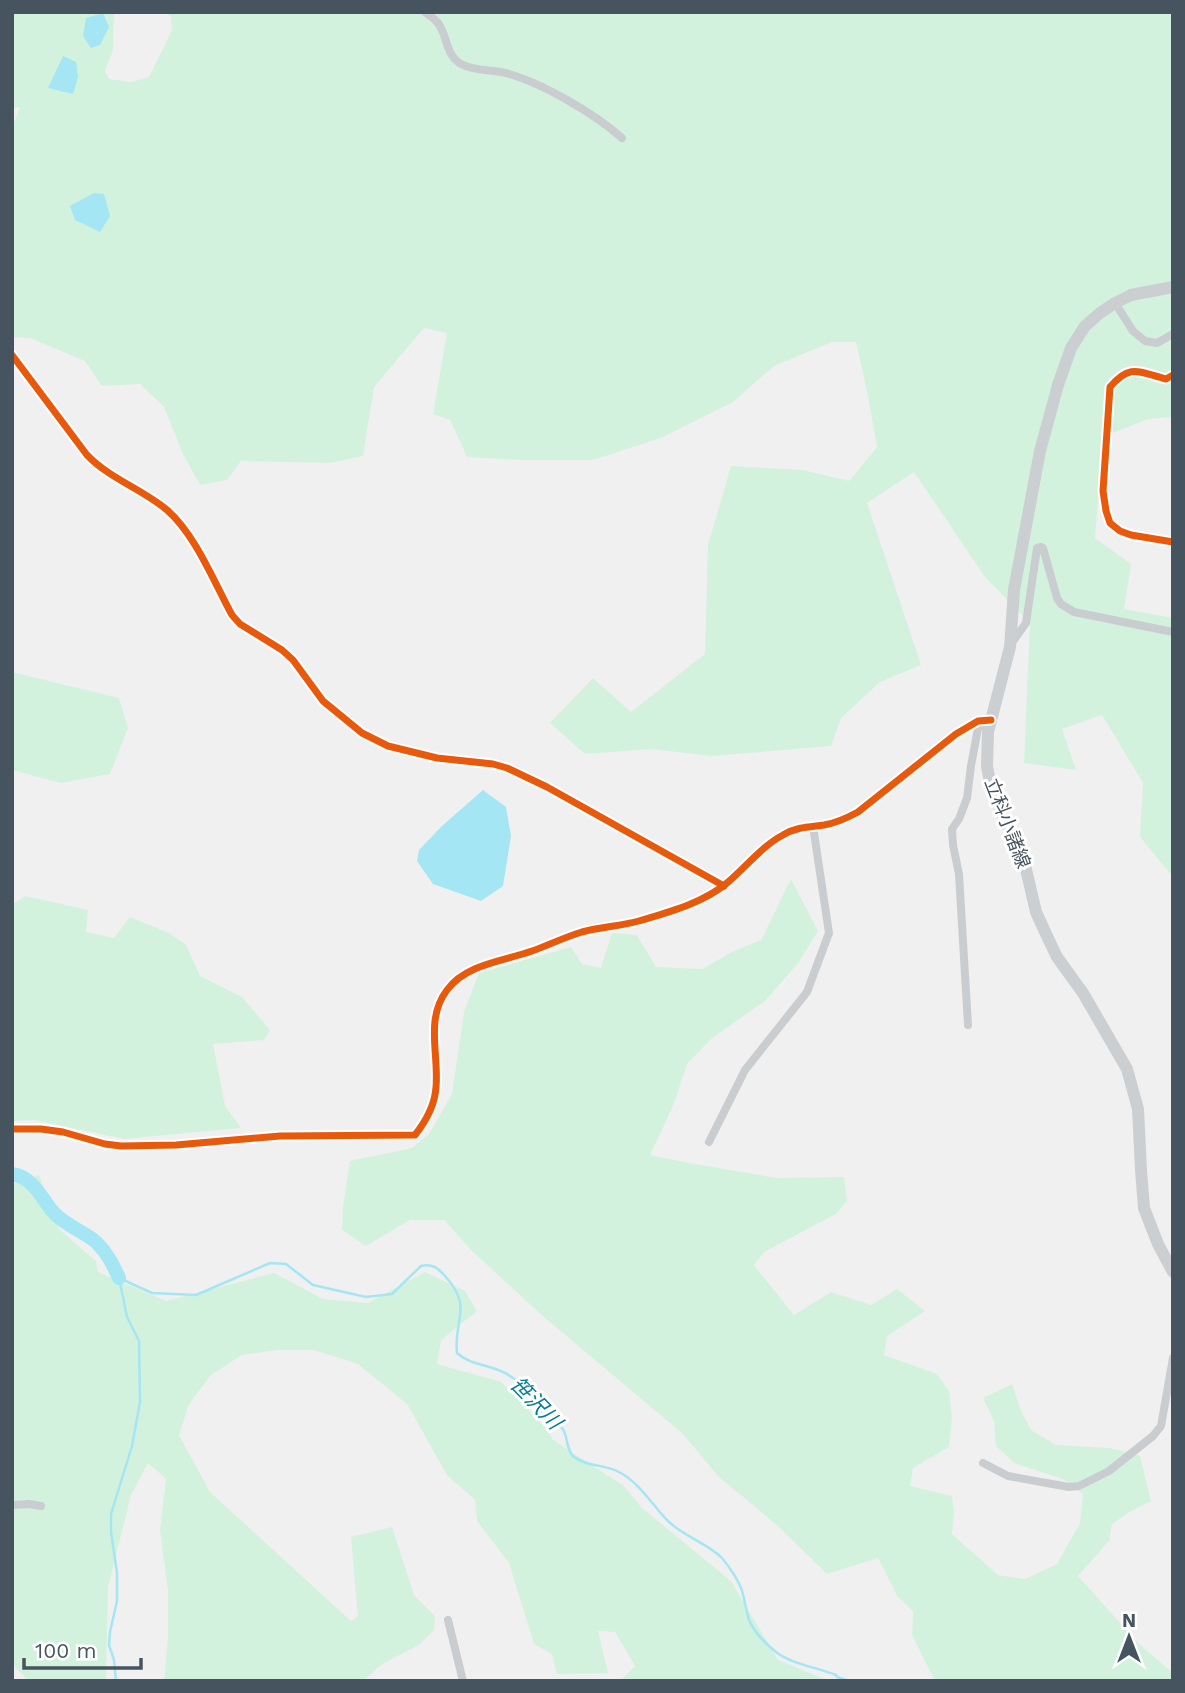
<svg xmlns="http://www.w3.org/2000/svg" width="1185" height="1693" font-family="'Work Sans','Noto Sans JP',sans-serif">
  <style>
    .green { fill: #d3f2dd }
    .water { fill: #a4e6f3 }
    .lines { fill: none; stroke-linecap: round; stroke-linejoin: round }
    .stream { stroke: #a4e6f3; stroke-width: 2.5 }
    .river { stroke: #a4e6f3; stroke-width: 14 }
    .minor { stroke: #cacdd0; stroke-width: 8 }
    .secondary { stroke: #cbcfd1; stroke-width: 12 }
    .cycleway-casing { stroke: #fff; stroke-width: 11 }
    .cycleway { stroke: #e8590c; stroke-width: 7 }
    .labels { text-anchor: middle; stroke-width: 6; stroke-linejoin: round; paint-order: stroke }
    .street-label { font-size: 19px; fill: #46545f; stroke: #fff }
    .water-label { font-size: 21px; font-style: italic; fill: #037d96; stroke: #fff }
  </style>
  <rect width="100%" height="100%" fill="#f1f0f0"/>
  <g class="green">
    <polygon points="114,12 113,50 105,71 109,79 131,82 149,77 172,30 171,17 166,12 1173,12 1173,417 1148,419 1103,437 1095,538 1131,564 1124,609 1173,618 1173,877 1140,837 1143,783 1102,715 1062,729 1076,770 1024,763 1030,623 985,577 914,472 867,503 921,665 880,682 841,718 831,746 712,756 651,749 585,754 550,723 593,678 631,712 705,654 708,545 731,466 802,470 849,481 877,447 868,396 856,342 832,342 774,366 733,402 663,437 593,460 521,460 467,457 450,420 433,414 447,333 424,328 374,387 363,456 330,463 241,461 227,480 200,485 183,454 164,407 140,384 102,386 85,361 30,338 12,337 12,128 20,107 12,108 12,13"/>
    <polygon points="12,672 119,698 128,728 110,774 61,783 12,770"/>
    <polygon points="791,879 818,931 799,962 766,1000 711,1039 687,1064 673,1106 650,1155 689,1163 777,1178 844,1177 847,1201 836,1214 764,1252 754,1265 794,1315 831,1292 871,1305 897,1289 925,1311 887,1336 884,1355 937,1374 949,1391 952,1417 949,1447 913,1468 910,1486 952,1496 954,1513 952,1534 998,1575 1025,1579 1057,1564 1080,1523 1083,1494 1065,1480 1014,1463 996,1446 994,1421 983,1398 1012,1384 1021,1411 1031,1430 1056,1445 1110,1448 1140,1456 1151,1501 1128,1513 1112,1524 1109,1541 1078,1576 1139,1644 1173,1673 1173,1681 935,1681 912,1635 913,1611 897,1596 878,1558 827,1574 778,1526 718,1476 682,1433 545,1318 472,1251 444,1220 410,1220 366,1246 342,1230 343,1207 350,1161 412,1148 429,1134 452,1094 464,1012 479,973 571,947 582,964 601,968 612,933 637,935 656,967 702,969 734,951 761,940"/>
    <polygon points="25,896 88,910 86,932 114,938 130,917 169,933 186,945 200,976 242,997 270,1030 264,1040 213,1044 225,1106 241,1128 124,1139 34,1120 12,1121 12,905"/>
    <polygon points="39,1175 59,1229 96,1261 98,1272 166,1301 274,1273 323,1299 368,1303 425,1272 465,1291 477,1311 441,1340 437,1364 501,1382 512,1392 548,1431 553,1440 624,1486 642,1508 731,1581 778,1660 829,1681 620,1681 635,1666 615,1632 598,1631 608,1673 557,1674 552,1654 534,1644 509,1563 477,1521 475,1500 447,1475 407,1404 358,1364 314,1350 277,1350 242,1355 211,1375 189,1404 179,1435 210,1492 351,1621 358,1616 351,1537 392,1527 414,1595 435,1616 434,1630 419,1645 382,1664 363,1681 164,1681 168,1637 168,1591 160,1530 166,1479 148,1463 131,1495 108,1587 106,1681 29,1681 12,1664 12,1184"/>
  </g>
  <g class="water">
    <polygon points="103,13 109,27 100,45 91,48 83,36 86,18"/>
    <polygon points="63,56 76,62 78,77 73,94 48,88"/>
    <polygon points="94,193 104,194 110,216 100,232 75,220 70,206"/>
    <polygon points="483,790 506,807 511,836 503,886 481,901 433,884 417,861 419,850 442,826"/>
  </g>
  <g class="lines">
    <g class="stream">
      <path d="M 119,1278 L 152,1293 L 196,1295 L 270,1263 L 286,1264 L 313,1285 L 366,1297 L 392,1294 L 421,1266 C 432,1263 438,1268 445,1276 C 474,1308 453,1319 457,1353 C 472,1367 494,1364 510,1376 C 514,1379 519,1382 522,1386 C 526,1393 527,1399 533,1404 C 542,1413 555,1418 562,1428 C 569,1437 565,1449 574,1457 C 587,1467 605,1464 619,1472 C 640,1483 652,1505 668,1521 C 683,1536 705,1542 721,1557 C 729,1566 740,1582 743,1594 C 745,1602 746,1611 749,1620 C 754,1632 766,1644 776,1652 C 793,1665 817,1667 836,1675 L 837,1677 L 849,1681"/>
      <polyline points="116,1681 114,1660 109,1645 110,1632 117,1601 117,1573 111,1532 111,1514 132,1446 140,1402 139,1341 127,1317 119,1278"/>
    </g>
    <path class="river" d="M 12,1174 C 34,1177 42,1200 55,1214 C 65,1224 79,1230 91,1238 C 104,1247 113,1264 119,1278"/>
    <g class="minor">
      <path d="M 425,12 C 429,15 435,19 438,23 C 448,36 445,55 461,64 C 476,72 494,69 509,74 C 544,84 595,114 622,138"/>
      <polyline points="1115,303 1133,331 1145,341 1157,343 1173,334"/>
      <path d="M 12,355 L 87,455 C 110,479 142,489 167,510 C 195,534 214,582 232,615 L 240,624 L 282,650 L 293,660 L 323,701 L 362,733 L 388,746 L 437,758 L 493,764 L 507,768 L 547,787 L 724,886"/>
      <path d="M 1173,375 L 1166,379 C 1139,372 1130,363 1110,387 L 1103,491 L 1106,511 L 1110,523 L 1120,531 L 1131,535 L 1173,542"/>
      <polyline points="1011,644 1026,623 1037,548 1041,547 1043,548 1057,598 1061,604 1074,612 1173,632"/>
      <polyline points="968,1025 959,874 953,845 952,829 959,819 967,798 971,766 978,728 989,721"/>
      <path d="M 12,1129 L 41,1129 L 63,1132 L 105,1144 L 121,1146 L 176,1145 L 280,1136 L 415,1135 C 426,1121 435,1105 436,1087 C 439,1054 425,1019 447,990 C 466,964 504,961 532,951 C 549,945 565,937 582,932 C 601,927 621,926 639,921 C 669,912 703,903 727,883 C 745,868 762,846 783,835 C 796,827 809,827 824,825 C 836,823 847,818 858,812 L 956,734 L 978,721 L 991,720"/>
      <polyline points="709,1142 745,1070 807,992 829,933 813,826"/>
      <polyline points="983,1463 1008,1476 1069,1487 1079,1486 1109,1471 1153,1436 1161,1426 1173,1358"/>
      <polyline points="12,1505 29,1504 41,1506"/>
      <polyline points="448,1620 463,1681"/>
    </g>
    <polyline class="secondary" points="1173,287 1131,295 1115,303 1100,313 1085,326 1071,348 1058,385 1040,451 1014,590 1010,647 988,732 987,766 991,788 1025,865 1036,912 1046,934 1057,957 1083,993 1127,1069 1138,1109 1141,1170 1144,1208 1158,1244 1173,1272"/>
    <defs>
      <g id="cycleway">
        <path d="M 12,355 L 87,455 C 110,479 142,489 167,510 C 195,534 214,582 232,615 L 240,624 L 282,650 L 293,660 L 323,701 L 362,733 L 388,746 L 437,758 L 493,764 L 507,768 L 547,787 L 724,886"/>
        <path d="M 1173,375 L 1166,379 C 1139,372 1130,363 1110,387 L 1103,491 L 1106,511 L 1110,523 L 1120,531 L 1131,535 L 1173,542"/>
        <path d="M 12,1129 L 41,1129 L 63,1132 L 105,1144 L 121,1146 L 176,1145 L 280,1136 L 415,1135 C 426,1121 435,1105 436,1087 C 439,1054 425,1019 447,990 C 466,964 504,961 532,951 C 549,945 565,937 582,932 C 601,927 621,926 639,921 C 669,912 703,903 727,883 C 745,868 762,846 783,835 C 796,827 809,827 824,825 C 836,823 847,818 858,812 L 956,734 L 978,721 L 991,720"/>
      </g>
    </defs>
    <use href="#cycleway" class="cycleway-casing"/>
    <use href="#cycleway" class="cycleway"/>
  </g>
  <g class="labels">
    <g class="street-label">
      <text transform="translate(1008 823) rotate(69)" y="7">立科小諸線</text>
    </g>
    <g class="water-label">
      <text transform="translate(536 1403) rotate(46)" y="7">笹沢川</text>
    </g>
  </g>
  <rect width="1185" height="1693" fill="none" stroke="#46545f" stroke-width="28"/>
  <g transform="translate(1129 1637)" stroke="#ffffff" stroke-width="5" paint-order="stroke">
  <path d="M0-5L12 26L0 18L-12 26Z" fill="#46545f"/>
  <text y="-10" font-size="19" font-weight="bold" text-anchor="middle" fill="#46545f">N</text>
  </g>
  <path d="M24 1658v10h117v-10" fill="none" stroke="#46545f" stroke-width="3.5"/>
  <text x="35" y="1658" font-size="21" fill="#46545f" stroke="#ffffff" stroke-width="5" paint-order="stroke">100 m</text>
</svg>
